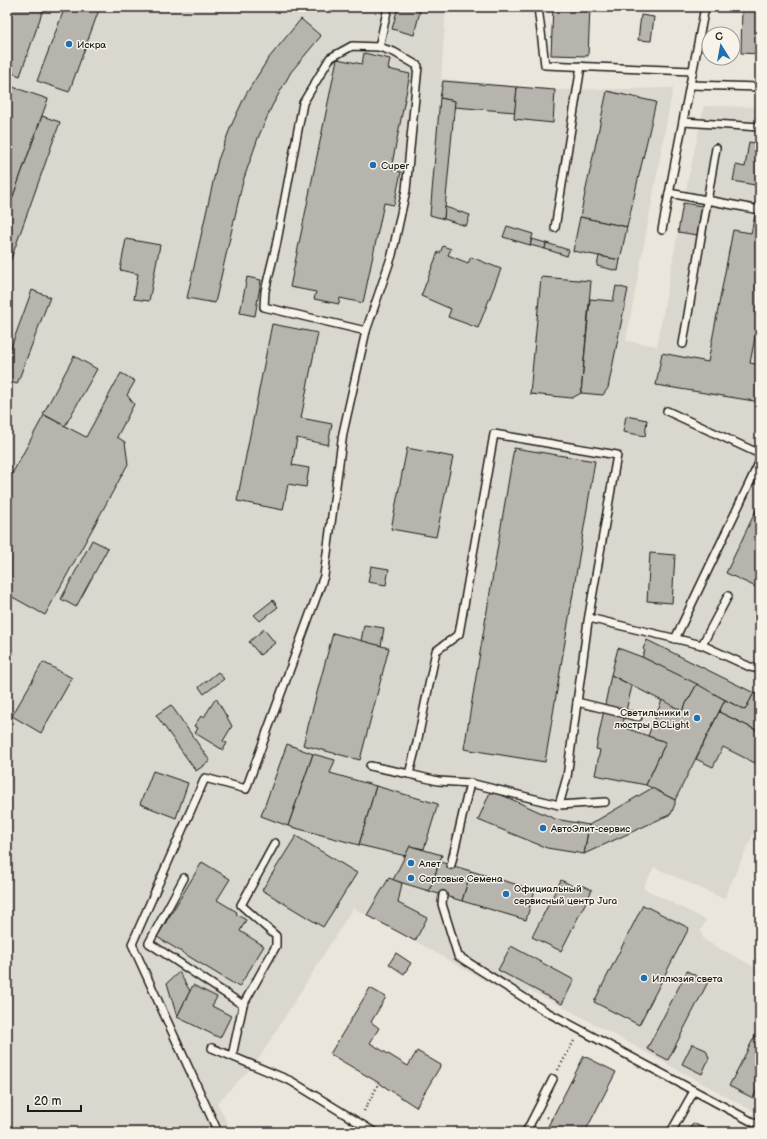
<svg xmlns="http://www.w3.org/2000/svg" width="767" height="1139" font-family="'Balsamiq Sans',sans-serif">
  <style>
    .built { fill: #dad7ce }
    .building { fill: #b6b4ac; stroke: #1c1c1c }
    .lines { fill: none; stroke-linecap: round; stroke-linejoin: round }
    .lane-casing { stroke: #1c1c1c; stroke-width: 10 }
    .path { stroke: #1c1c1c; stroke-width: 2.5; stroke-dasharray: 1 3; stroke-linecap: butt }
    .lane { stroke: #f7f3e8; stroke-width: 7 }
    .poi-dot { fill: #1f6fb2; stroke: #f7f3e8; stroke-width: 1.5 }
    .labels { text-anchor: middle; stroke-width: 3; stroke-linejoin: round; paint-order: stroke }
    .poi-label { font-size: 10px; fill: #1c1c1c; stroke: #f7f3e8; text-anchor: start }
  </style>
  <rect width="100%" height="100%" fill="#eae6dc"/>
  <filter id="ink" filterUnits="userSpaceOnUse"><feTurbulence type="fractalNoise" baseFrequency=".025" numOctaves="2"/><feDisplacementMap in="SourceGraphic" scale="8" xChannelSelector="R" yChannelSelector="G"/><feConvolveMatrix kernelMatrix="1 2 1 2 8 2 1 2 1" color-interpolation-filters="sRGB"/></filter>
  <g filter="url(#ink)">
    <polygon class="built" points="7,7 446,7 441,79 555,90 673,88 626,341 657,346 683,203 704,106 760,107 760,819 724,899 654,867 643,888 706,920 701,931 704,940 760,970 760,1115 567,1009 529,990 522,1002 415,941 353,908 256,1063 217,1103 232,1132 7,1132"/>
    <g class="building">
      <polygon points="7,7 33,7 43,10 20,76 7,71"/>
      <polygon points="65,7 100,7 69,92 37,81"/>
      <polygon points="398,7 421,7 414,35 392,29"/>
      <polygon points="553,7 590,7 588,56 551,55"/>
      <polygon points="742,7 760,7 760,54 741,53"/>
      <polygon points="641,15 654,17 651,41 638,40"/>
      <polygon points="301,19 321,36 291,72 272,106 258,138 243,181 215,303 187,298 218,160 231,126 246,94 268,59"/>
      <polygon points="364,53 390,59 388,69 410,74 391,169 401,172 394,205 384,203 363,303 340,298 339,304 314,299 316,292 290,287 337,59 362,64"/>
      <polygon points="443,81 517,87 515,112 454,107 455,101 440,98"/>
      <polygon points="7,85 48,99 7,213"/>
      <polygon points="517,87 555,90 553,123 514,119"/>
      <polygon points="607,91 656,102 627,227 580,217"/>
      <polygon points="440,98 455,101 444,219 430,215"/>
      <polygon points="42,116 60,122 7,270 7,213"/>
      <polygon points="749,142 760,144 760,186 733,181 736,165 745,167"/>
      <polygon points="683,203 702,206 697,235 678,232"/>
      <polygon points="445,207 470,215 466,226 444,219"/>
      <polygon points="755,215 760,216 760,311 750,363 760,365 760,402 656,385 662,353 708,362 733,230 751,233"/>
      <polygon points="580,217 627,227 620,260 573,251"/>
      <polygon points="507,226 533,234 530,245 503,237"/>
      <polygon points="126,239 160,245 149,301 134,299 138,274 120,270"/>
      <polygon points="532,239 546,243 545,249 530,245"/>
      <polygon points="546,243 569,250 567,256 545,249"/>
      <polygon points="443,246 451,249 448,255 468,263 471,257 501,269 478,328 448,317 451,309 421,296 438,252 440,253"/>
      <polygon points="599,256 620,260 618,271 597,266"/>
      <polygon points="247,277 261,280 255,316 240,313"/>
      <polygon points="541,277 591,281 581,393 572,398 530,394"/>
      <polygon points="616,286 628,289 608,388 603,395 581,393 590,299 613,301"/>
      <polygon points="32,290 50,297 17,384 7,381 7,358"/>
      <polygon points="272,324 318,333 301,418 332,424 328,445 297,438 292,465 309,468 306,487 288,484 283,510 237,501"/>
      <polygon points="74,356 97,369 65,426 43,414"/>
      <polygon points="121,373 135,381 127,395 134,404 117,437 125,442 128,464 45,615 7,594 7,483 44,415 86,437"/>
      <polygon points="626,416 647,420 645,436 623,432"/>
      <polygon points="407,448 453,457 436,537 391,529"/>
      <polygon points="514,448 595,461 545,762 464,749"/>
      <polygon points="760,502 760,580 756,587 726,573"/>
      <polygon points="92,540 108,548 76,607 61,599"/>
      <polygon points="650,553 675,555 672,603 647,601"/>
      <polygon points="371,566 389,569 386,585 368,582"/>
      <polygon points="273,600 278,607 260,621 254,615"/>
      <polygon points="364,625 384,628 381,646 361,641"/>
      <polygon points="264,629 275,643 260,655 249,642"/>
      <polygon points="333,633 389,648 360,760 303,745"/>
      <polygon points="647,640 754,693 745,710 642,657 645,651 643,649"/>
      <polygon points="618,648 642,657 697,684 682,711 611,675"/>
      <polygon points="43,662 72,678 41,733 12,716"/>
      <polygon points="218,672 224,679 204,694 199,687"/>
      <polygon points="611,675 632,686 622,727 666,742 646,785 595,775 600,750 596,749"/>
      <polygon points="697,684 725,700 675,800 646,785 666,742 648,736 662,700 682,711"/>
      <polygon points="760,689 760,732 719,712 725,700 745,710 754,693 757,694"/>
      <polygon points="216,698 232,726 223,741 227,743 223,750 195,733 198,728 194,726 201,716 204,717"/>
      <polygon points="171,705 210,761 196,771 156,715"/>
      <polygon points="719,712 760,732 760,754 755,763 723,747 713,767 696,759"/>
      <polygon points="287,744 313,754 288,826 261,816"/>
      <polygon points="313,754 335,760 330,773 376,786 359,845 288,826"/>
      <polygon points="153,771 188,783 176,818 140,804"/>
      <polygon points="376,786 438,804 424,849 410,846 406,856 359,845"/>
      <polygon points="652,788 675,800 675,804 671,814 584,854 589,825"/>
      <polygon points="491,790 555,819 589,825 584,854 547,848 478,820"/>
      <polygon points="296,836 357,873 323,927 262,890"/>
      <polygon points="410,846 442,855 429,891 393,880"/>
      <polygon points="202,862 230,879 217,900 237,912 236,914 246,920 240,931 264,946 239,987 157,937"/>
      <polygon points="440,862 471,871 462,901 429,891"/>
      <polygon points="471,871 535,890 526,920 462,901"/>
      <polygon points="389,878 402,883 398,903 427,918 415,941 367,915"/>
      <polygon points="561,880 579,889 581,885 592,890 561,951 532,937"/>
      <polygon points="643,905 689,928 639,1025 594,1002"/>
      <polygon points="511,946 574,980 562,1004 498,970"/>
      <polygon points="396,953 411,963 404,974 389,964"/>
      <polygon points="687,971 708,982 668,1060 647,1049"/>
      <polygon points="179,972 190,991 177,1017 167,983"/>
      <polygon points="193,985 217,997 212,1006 231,1016 220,1038 177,1017"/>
      <polygon points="370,988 386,997 371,1022 379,1028 370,1043 408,1066 417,1051 441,1065 416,1107 379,1083 330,1054"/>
      <polygon points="760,1026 760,1084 753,1098 729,1086"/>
      <polygon points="692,1044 706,1050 709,1058 702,1074 682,1064"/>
      <polygon points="584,1056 616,1072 585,1132 545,1132"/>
      <polygon points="693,1123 712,1132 688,1132"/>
    </g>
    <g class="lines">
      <defs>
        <g id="lane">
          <polyline points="538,7 545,65 692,71"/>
          <polyline points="690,85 760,87"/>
          <polyline points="683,122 760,127"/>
          <polyline points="669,193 760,210"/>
          <polyline points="555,228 581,66"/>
          <polyline points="662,230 705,7"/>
          <polyline points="366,331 264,307 265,291 276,246 303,103 330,58 352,46 379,47"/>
          <polyline points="683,344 716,148"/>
          <polyline points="667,411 760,454"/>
          <polyline points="589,618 702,645 750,667 760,669"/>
          <polyline points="675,639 760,461"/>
          <polyline points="702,645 728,596"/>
          <polyline points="577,702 638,717"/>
          <polyline points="370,766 409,774"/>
          <polyline points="559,805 605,802"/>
          <polyline points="451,865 470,783 438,781 409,774 417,743 436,651 459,634 494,434 617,455 588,621 567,777 559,805 470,783"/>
          <polyline points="184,878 149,943 243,1005 232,1056"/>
          <polyline points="443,895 442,904 458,956 545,1011 760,1126"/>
          <polyline points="243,1005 276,946 276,936 241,905 275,843"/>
          <polyline points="212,1048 291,1081 374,1132"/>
          <polyline points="218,1132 132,944 205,778 246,789 324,576 343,433 366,331 392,255 406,190 418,66 394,52 379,47 388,7"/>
          <polyline points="526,1132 553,1079"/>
          <polyline points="671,1132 694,1091"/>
        </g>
      </defs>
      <use href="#lane" class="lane-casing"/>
      <g class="path">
        <polyline points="558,1070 574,1041"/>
        <polyline points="364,1111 379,1083"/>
        <polyline points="547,1117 551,1119"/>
      </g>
      <use href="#lane" class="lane"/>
    </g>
  </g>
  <g class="poi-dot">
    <circle cx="69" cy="44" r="4"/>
    <circle cx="373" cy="165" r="4"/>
    <circle cx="697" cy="718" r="4"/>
    <circle cx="543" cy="828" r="4"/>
    <circle cx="411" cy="863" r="4"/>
    <circle cx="411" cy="878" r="4"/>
    <circle cx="506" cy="894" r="4"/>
    <circle cx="644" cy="978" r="4"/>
  </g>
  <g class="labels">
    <g class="poi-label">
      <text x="77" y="48">Искра</text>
      <text x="381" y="169">Cuper</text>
      <text x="689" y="716" text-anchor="end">Светильники и<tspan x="689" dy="12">люстры BCLight</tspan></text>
      <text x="551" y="832">АвтоЭлит-сервис</text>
      <text x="419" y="867">Алет</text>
      <text x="419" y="882">Сортовые Семена</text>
      <text x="514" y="892">Официальный<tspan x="514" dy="12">сервисный центр Jura</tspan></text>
      <text x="652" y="982">Иллюзия света</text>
    </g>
  </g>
  <rect width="767" height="1139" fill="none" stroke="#f7f3e8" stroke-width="24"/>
  <rect x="12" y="12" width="743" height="1115" fill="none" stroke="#1c1c1c" stroke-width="1.5" filter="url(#ink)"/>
  <g transform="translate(721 46) rotate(349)"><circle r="19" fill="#f7f3e8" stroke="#9f9d96"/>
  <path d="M0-3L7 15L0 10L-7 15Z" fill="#1f6fb2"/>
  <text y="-6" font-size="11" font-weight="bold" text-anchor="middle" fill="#1c1c1c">С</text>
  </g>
  <path d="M28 1105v6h53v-6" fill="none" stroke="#1c1c1c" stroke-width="2"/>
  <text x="34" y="1105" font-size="12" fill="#1c1c1c" stroke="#f7f3e8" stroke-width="3" paint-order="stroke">20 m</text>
</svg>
